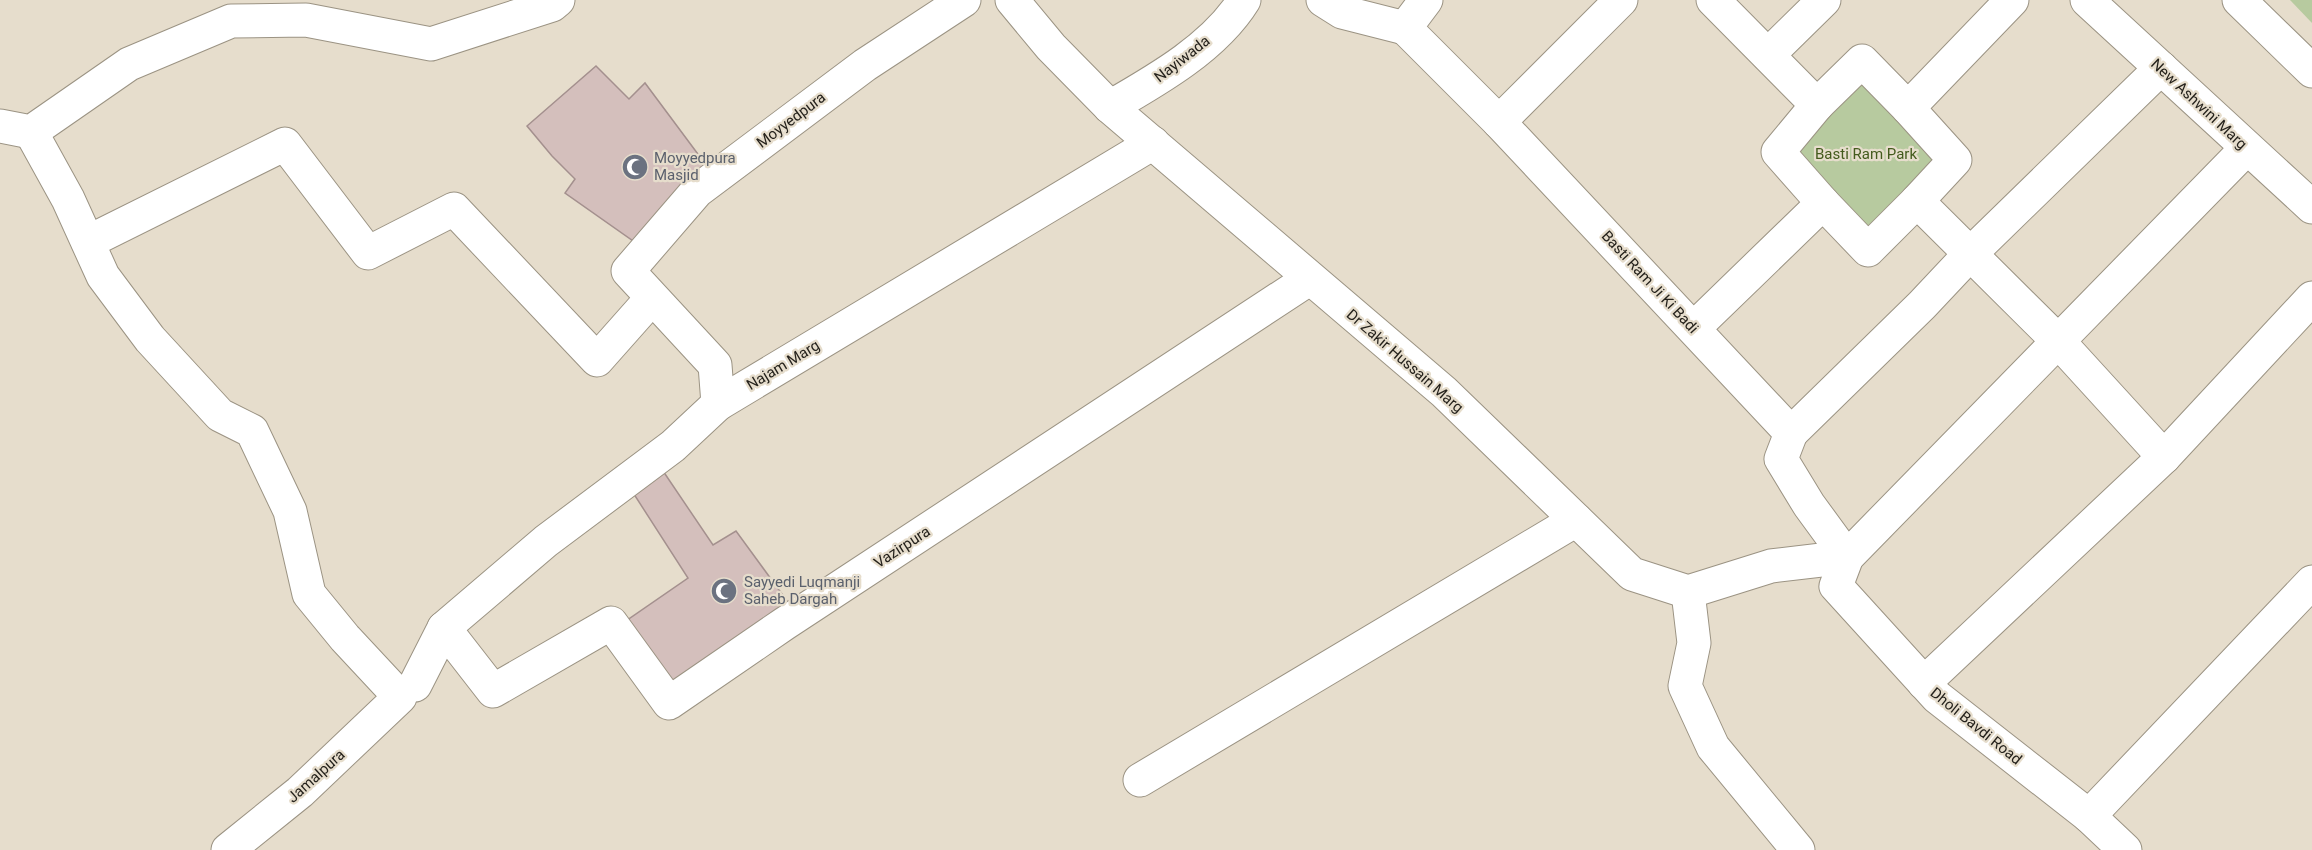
<svg xmlns="http://www.w3.org/2000/svg" width="2312" height="850" font-family="Roboto,sans-serif">
  <style>
    .green { fill: #b7ca9f }
    .building { fill: #d4bfbc; stroke: #a4908e; stroke-width: 1.5 }
    .lines { fill: none; stroke-linecap: round; stroke-linejoin: round }
    .street-casing { stroke: #9b9383; stroke-width: 35 }
    .secondary-casing { stroke: #9b9383; stroke-width: 35 }
    .street { stroke: #fff; stroke-width: 33 }
    .secondary { stroke: #fff; stroke-width: 33 }
    .labels { text-anchor: middle; stroke-width: 4.5; stroke-linejoin: round; paint-order: stroke }
    .street-label { font-size: 15px; fill: #25221c; stroke: #e6ddcc }
    .park-label { font-size: 15px; fill: #445b1d; stroke: #e6ddcc }
    .worship-label { font-size: 15px; fill: #5b616d; stroke: #e6ddcc; text-anchor: start }
  </style>
  <rect width="100%" height="100%" fill="#e6ddcc"/>
  <g class="green">
    <polygon points="2290,0 2312,0 2312,23"/>
    <polygon points="1862,75 1942,156 1870,234 1791,153"/>
  </g>
  <g class="building">
    <polygon points="596,66 629,99 645,83 715,177 646,250 565,193 575,179 552,156 527,126"/>
    <polygon points="661,468 713,545 736,531 790,605 670,689 623,623 688,578 630,488"/>
  </g>
  <g class="lines">
    <defs>
      <g id="street">
        <polyline points="1012,0 1051,47 1110,107 1444,392 1632,574 1688,592 1771,566 1847,557"/>
        <polyline points="1323,0 1342,12 1405,28"/>
        <polyline points="1713,0 1817,105 1778,152 1823,203"/>
        <polyline points="2087,0 2312,207"/>
        <polyline points="1405,28 1499,122 1791,433 1781,459 1809,505 1847,557"/>
        <polyline points="1405,28 1426,0"/>
        <polyline points="1768,55 1824,0"/>
        <polyline points="1817,105 1862,61 1908,108 2012,0"/>
        <path d="M 1110,107 C 1157,80 1215,47 1244,0"/>
        <polyline points="1908,108 1955,160 1917,201"/>
        <polyline points="1499,122 1621,0"/>
        <polyline points="0,126 31,132 129,64 231,21 306,20 431,44 552,5 558,0"/>
        <polyline points="31,132 68,199 103,276 150,339 220,415 252,431 290,511 309,594 345,638 400,697 300,792 228,850"/>
        <polyline points="88,242 285,144 368,253 454,209 597,360 652,298"/>
        <polyline points="1694,328 1823,203 1868,250 1917,201 2059,342 2164,457"/>
        <polyline points="718,404 715,365 628,271 697,191 865,65 964,0"/>
        <polyline points="1791,433 1922,305 1970,254 2161,68"/>
        <polyline points="1688,592 1694,643 1685,686 1713,747 1798,850"/>
        <polyline points="444,628 493,691 611,623 669,703 784,624 1309,279"/>
        <polyline points="1924,683 2164,457 2312,298"/>
        <polyline points="415,685 444,628 546,541 673,446 718,404 1153,143"/>
        <polyline points="1140,780 1576,520"/>
        <polyline points="2089,816 2312,582"/>
        <polyline points="2125,850 2089,816 1937,697 1836,586 1847,557 2247,148"/>
      </g>
      <polyline id="secondary" points="2239,0 2312,71"/>
    </defs>
    <use href="#street" class="street-casing"/>
    <use href="#secondary" class="secondary-casing"/>
    <use href="#street" class="street"/>
    <use href="#secondary" class="secondary"/>
  </g>
  <defs>
    <symbol id="mosque-disc" viewBox="-11 -11 22 22"><circle r="9.5" fill="#6b7280" stroke="#e6ddcc"/><path d="M3.5-4.9A6 6 0 1 0 3.5 4.9A5 5 0 1 1 3.5-4.9Z" fill="#fff"/></symbol>
  </defs>
  <g fill-rule="evenodd">
    <use href="#mosque-disc" x="620" y="152" width="30" height="30"/>
    <use href="#mosque-disc" x="709" y="576" width="30" height="30"/>
  </g>
  <g class="labels">
    <g class="street-label">
      <text transform="translate(1182 59) rotate(-38)" y="5">Nayiwada</text>
      <text transform="translate(2199 104) rotate(43)" y="5">New Ashwini Marg</text>
      <text transform="translate(791 120) rotate(-37)" y="5">Moyyedpura</text>
      <text transform="translate(1650 282) rotate(47)" y="5">Basti Ram Ji Ki Badi</text>
      <text transform="translate(1405 361) rotate(41)" y="5">Dr Zakir Hussain Marg</text>
      <text transform="translate(783 365) rotate(-31)" y="5">Najam Marg</text>
      <text transform="translate(902 547) rotate(-33)" y="5">Vazirpura</text>
      <text transform="translate(1976 726) rotate(39)" y="5">Dholi Bavdi Road</text>
      <text transform="translate(316 776) rotate(-42)" y="5">Jamalpura</text>
    </g>
    <g class="park-label">
      <text x="1866" y="159">Basti Ram Park</text>
    </g>
    <g class="worship-label">
      <text x="654" y="163">Moyyedpura<tspan x="654" dy="17">Masjid</tspan></text>
      <text x="744" y="587">Sayyedi Luqmanji<tspan x="744" dy="17">Saheb Dargah</tspan></text>
    </g>
  </g>
</svg>
